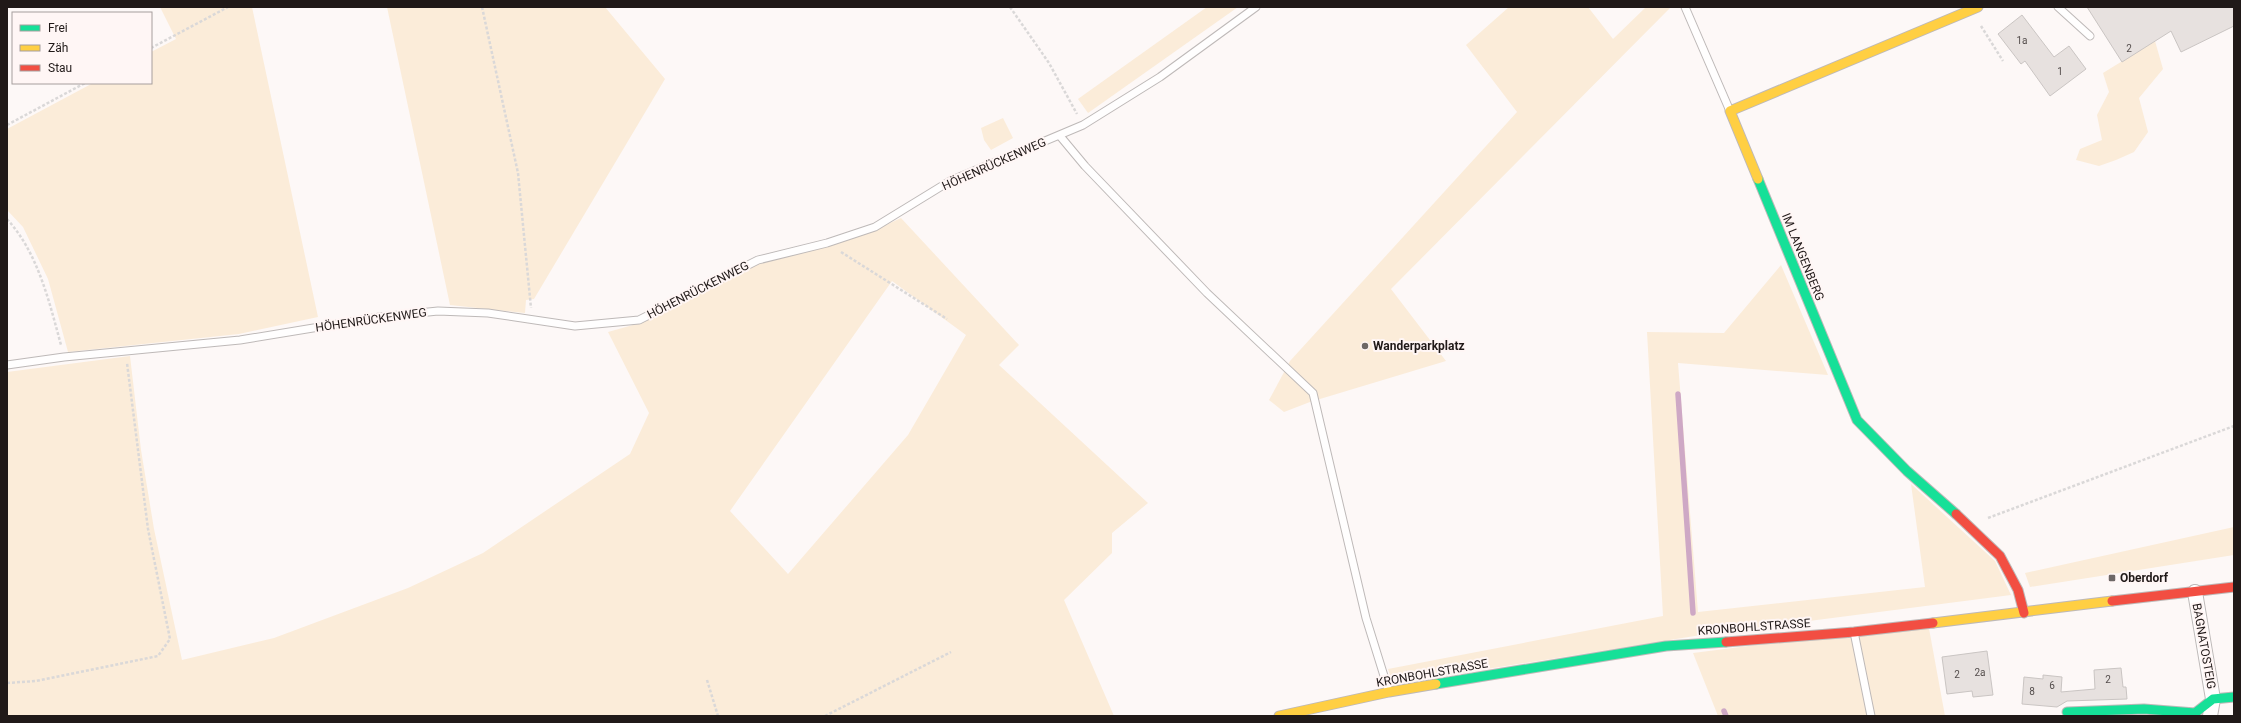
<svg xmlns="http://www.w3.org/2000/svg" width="2241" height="723" font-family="Roboto,sans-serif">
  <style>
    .green { fill: #fbecd9; fill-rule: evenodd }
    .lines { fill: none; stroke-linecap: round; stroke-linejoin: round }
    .stream { stroke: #cea8c5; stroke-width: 5.5 }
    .building { fill: #e7e1df; stroke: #cac5c3 }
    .lane-casing { stroke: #beb9b8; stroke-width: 9 }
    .street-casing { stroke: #beb9b8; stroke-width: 16 }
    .fast-casing { stroke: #beb9b8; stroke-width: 11 }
    .slow-casing { stroke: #beb9b8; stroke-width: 11 }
    .jam-casing { stroke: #beb9b8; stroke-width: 11 }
    .path { stroke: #dad8d8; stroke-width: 2.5; stroke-dasharray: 3 2; stroke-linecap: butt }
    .lane { stroke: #fffefe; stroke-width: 7 }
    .street { stroke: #fffefe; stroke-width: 14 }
    .fast { stroke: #16e098; stroke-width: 9 }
    .slow { stroke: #ffcf43; stroke-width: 9 }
    .jam { stroke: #f24e42; stroke-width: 9 }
    .poi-dot { fill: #6d6766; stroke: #fff6f5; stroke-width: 1.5 }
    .labels { text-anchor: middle; stroke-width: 4; stroke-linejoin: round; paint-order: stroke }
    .number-label { font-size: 10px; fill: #534c4b }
    .street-label { font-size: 12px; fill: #201918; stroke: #fff6f5 }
    .poi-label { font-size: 12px; font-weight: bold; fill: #201918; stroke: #fff6f5; text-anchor: start }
  </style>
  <rect width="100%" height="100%" fill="#fdf8f7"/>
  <g class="green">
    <polygon points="160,7 252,7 318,317 239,334 68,352 48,279 23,227 7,210 7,129 93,83 151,83 151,52 176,39"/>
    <polygon points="387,7 605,7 665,79 534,299 526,300 525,313 450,305"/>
    <polygon points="1207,7 1238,7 1088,113 1078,99"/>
    <polygon points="1509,7 1588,7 1613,39 1646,7 1671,7 1391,289 1446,361 1310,402 1284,412 1269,400 1290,361 1517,112 1466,45"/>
    <polygon points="2155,41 2163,69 2139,98 2148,132 2134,152 2116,160 2099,166 2076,160 2080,149 2102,140 2097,115 2109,92 2103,73"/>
    <polygon points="1003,118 1013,138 991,150 984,140 981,128"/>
    <path d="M 901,218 L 1019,345 L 999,365 L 1148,503 L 1112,533 L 1112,553 L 1064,600 L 1114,716 L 7,716 L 7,372 L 130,356 L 141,450 L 154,529 L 182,660 L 274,638 L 408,588 L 483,553 L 630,454 L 649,413 L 608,332 L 640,323 L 759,263 L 828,246 L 877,229 ZM 892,281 L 966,335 L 908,435 L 788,574 L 730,511 Z"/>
    <polygon points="1781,265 1828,375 1678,363 1698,612 1925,587 1911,484 1995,561 2011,595 1701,635 1393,684 1388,669 1663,616 1647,332 1724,333"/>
    <polygon points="2234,527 2234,555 2030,587 2025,573"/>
    <polygon points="1928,623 1945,716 1718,716 1693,653"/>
  </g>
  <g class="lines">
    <g class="stream">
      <polyline points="1678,394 1693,613"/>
      <polyline points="1724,711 1726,716"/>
    </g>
  </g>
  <g class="building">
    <polygon points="2087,7 2234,7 2234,26 2181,52 2171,31 2122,62"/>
    <polygon points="2022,15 2054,57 2069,46 2086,69 2050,96 2025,61 2021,64 1998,34"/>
    <polygon points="1987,651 1993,695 1973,697 1972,691 1947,694 1942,657"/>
    <polygon points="2121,668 2123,687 2126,687 2127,699 2067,701 2057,707 2022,704 2024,677 2043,679 2043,675 2062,677 2061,692 2095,689 2094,670"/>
  </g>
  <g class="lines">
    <defs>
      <g id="lane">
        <polyline points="1685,7 1730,111"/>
        <polyline points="2058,7 2090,36"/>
        <polyline points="1060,136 1085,166 1207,293 1313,393 1366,618 1389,692"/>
        <polyline points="7,365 64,357 240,340 380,317 438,311 488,313 575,326 639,320 758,260 827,243 875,227 950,181 1083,125 1160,77 1256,7"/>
        <polyline points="1854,632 1871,716"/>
      </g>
      <polyline id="street" points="2195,592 2213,699 2210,716"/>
      <g id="fast">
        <polyline points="1758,179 1857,420 1907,471 1956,514"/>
        <polyline points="1436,684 1666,646 1726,642"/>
        <polyline points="2067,712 2144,709 2195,713 2213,699 2234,697"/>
      </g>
      <g id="slow">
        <polyline points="1758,179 1730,111 1978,7"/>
        <polyline points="1933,623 2112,601"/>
        <polyline points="1279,716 1389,692 1436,684"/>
      </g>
      <g id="jam">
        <polyline points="1956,514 2000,556 2018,590 2024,613"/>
        <polyline points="2112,601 2234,587"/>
        <polyline points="1726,642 1854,632 1933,623"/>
      </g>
    </defs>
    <use href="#lane" class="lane-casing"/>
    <use href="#street" class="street-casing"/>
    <use href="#fast" class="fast-casing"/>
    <use href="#slow" class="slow-casing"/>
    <use href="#jam" class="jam-casing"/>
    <g class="path">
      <polyline points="482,7 518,173 531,308"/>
      <polyline points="1010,7 1049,63 1077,114"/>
      <polyline points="1981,26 2003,61"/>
      <polyline points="151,48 228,7"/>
      <polyline points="7,125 85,83"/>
      <path d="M 7,219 C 38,253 49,301 61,345"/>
      <polyline points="841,252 947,319"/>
      <polyline points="1988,518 2234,426"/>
      <polyline points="707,680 718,716"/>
      <polyline points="7,683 36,681 158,656 170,639 148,529 127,363"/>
      <polyline points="825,716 951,652"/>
    </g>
    <use href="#lane" class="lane"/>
    <use href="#street" class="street"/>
    <use href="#fast" class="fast"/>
    <use href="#slow" class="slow"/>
    <use href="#jam" class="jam"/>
  </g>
  <g class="poi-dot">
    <circle cx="1365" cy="346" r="4"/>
    <rect x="2108" y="574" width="8" height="8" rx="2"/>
  </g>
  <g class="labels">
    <g class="number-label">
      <text x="2022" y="44">1a</text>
      <text x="2129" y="52">2</text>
      <text x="2060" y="75">1</text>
      <text x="1980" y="676">2a</text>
      <text x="1957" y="678">2</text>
      <text x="2108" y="683">2</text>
      <text x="2052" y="689">6</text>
      <text x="2032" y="695">8</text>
    </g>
    <g class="street-label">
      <text transform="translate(994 164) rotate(-24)" y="4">HÖHENRÜCKENWEG</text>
      <text transform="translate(1803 257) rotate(68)" y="4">IM LANGENBERG</text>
      <text transform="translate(698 290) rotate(-27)" y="4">HÖHENRÜCKENWEG</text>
      <text transform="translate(371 320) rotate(-8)" y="4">HÖHENRÜCKENWEG</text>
      <text transform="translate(1754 627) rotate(-4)" y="4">KRONBOHLSTRASSE</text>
      <text transform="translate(2204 646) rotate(80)" y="4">BAGNATOSTEIG</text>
      <text transform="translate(1432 673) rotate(-10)" y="4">KRONBOHLSTRASSE</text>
    </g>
    <g class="poi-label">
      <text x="1373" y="350">Wanderparkplatz</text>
      <text x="2120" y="582">Oberdorf</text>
    </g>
  </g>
  <rect width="2241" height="723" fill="none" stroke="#201918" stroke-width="16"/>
  <rect x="12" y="12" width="140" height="72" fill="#fff6f5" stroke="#a69e9d"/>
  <rect x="20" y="25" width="20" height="6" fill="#16e098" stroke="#a69e9d"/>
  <text x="48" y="32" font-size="12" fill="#201918">Frei</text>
  <rect x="20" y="45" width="20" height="6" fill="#ffcf43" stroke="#a69e9d"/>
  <text x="48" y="52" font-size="12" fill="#201918">Zäh</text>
  <rect x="20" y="65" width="20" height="6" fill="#f24e42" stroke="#a69e9d"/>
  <text x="48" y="72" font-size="12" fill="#201918">Stau</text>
</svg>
